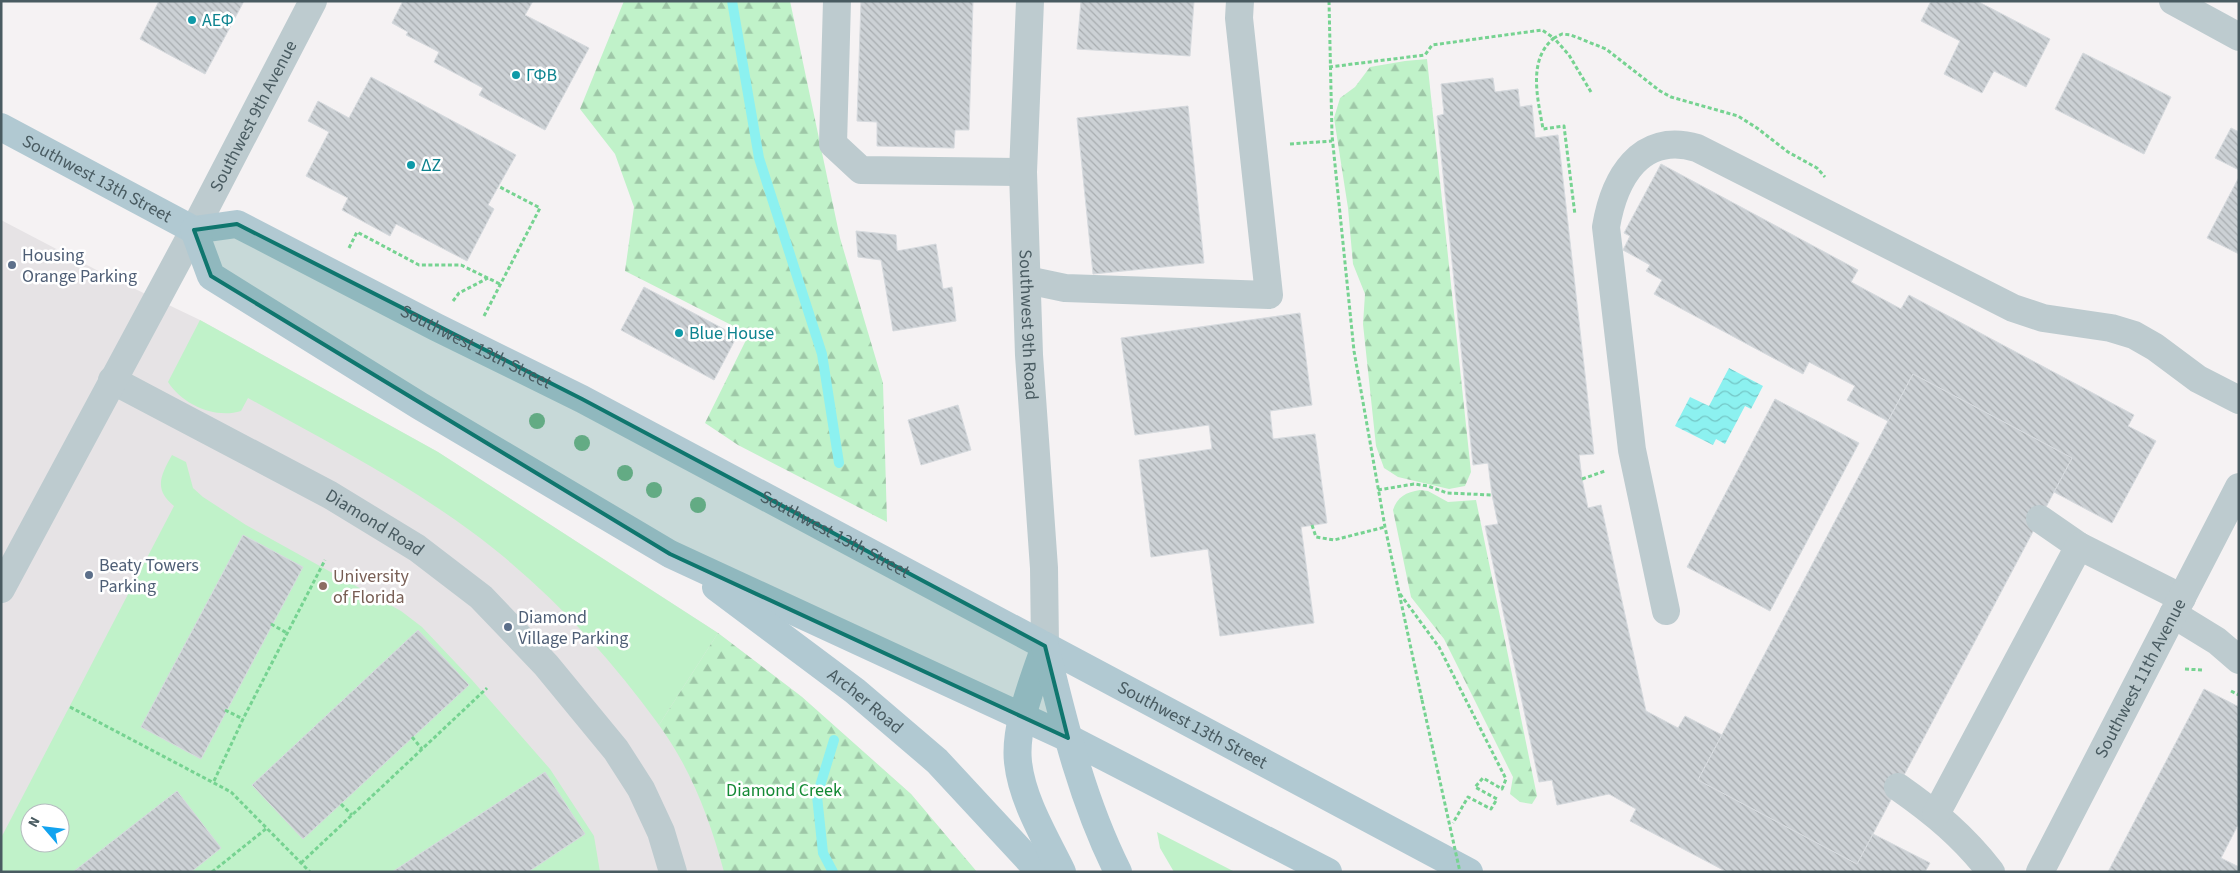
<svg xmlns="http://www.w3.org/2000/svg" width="2240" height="873" font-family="'Source Sans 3',sans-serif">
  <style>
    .education { fill: #e6e3e5; fill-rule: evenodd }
    .green { fill: #c0f2c9; fill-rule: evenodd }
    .forest { fill: url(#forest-firs) }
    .water { fill: url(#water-waves) }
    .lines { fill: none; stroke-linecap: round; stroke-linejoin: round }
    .stream { stroke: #8cf1f0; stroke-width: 10 }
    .building { fill: url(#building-back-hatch); stroke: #d6dade }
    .path { stroke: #76d391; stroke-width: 3; stroke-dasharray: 4 2.5; stroke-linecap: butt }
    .minor { stroke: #bdcbcf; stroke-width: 28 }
    .major { stroke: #b1c9d2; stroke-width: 28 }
    .path-bridge { stroke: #76d391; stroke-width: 3; stroke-dasharray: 4 2.5; stroke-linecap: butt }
    .tree { fill: #79b88a }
    .marked { fill: #0f766e; fill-opacity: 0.2; stroke: #0f766e; stroke-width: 4; stroke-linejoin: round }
    .culture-dot { fill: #0f9aa8; stroke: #fff; stroke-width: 2 }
    .service-dot { fill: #5c6f8a; stroke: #fff; stroke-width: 2 }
    .education-dot { fill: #8d6e63; stroke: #fff; stroke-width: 2 }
    .labels { text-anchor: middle; stroke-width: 5; stroke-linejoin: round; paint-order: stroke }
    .culture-label { font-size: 18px; fill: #0d838f; stroke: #fff; text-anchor: start }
    .street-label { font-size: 18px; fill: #495b61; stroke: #fff }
    .service-label { font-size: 18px; fill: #4e5e75; stroke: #fff; text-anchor: start }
    .education-label { font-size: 18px; fill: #785e54; stroke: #fff; text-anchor: start }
    .park-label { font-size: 18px; fill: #138934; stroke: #fff }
  </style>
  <defs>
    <pattern id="forest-firs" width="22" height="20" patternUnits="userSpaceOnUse" patternTransform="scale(1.25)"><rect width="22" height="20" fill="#c0f2c9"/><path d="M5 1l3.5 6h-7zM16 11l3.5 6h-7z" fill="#9ec7a7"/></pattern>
    <pattern id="water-waves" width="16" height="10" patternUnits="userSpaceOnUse" patternTransform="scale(1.25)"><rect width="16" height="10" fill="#8cf1f0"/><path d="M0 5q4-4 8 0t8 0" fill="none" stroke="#74c6c6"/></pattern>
    <pattern id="building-back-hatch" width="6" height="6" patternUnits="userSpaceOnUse" patternTransform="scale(1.25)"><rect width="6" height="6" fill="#ccd1d5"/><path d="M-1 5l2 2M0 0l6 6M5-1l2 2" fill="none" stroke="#a8adb0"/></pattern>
  </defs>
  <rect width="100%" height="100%" fill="#f5f2f3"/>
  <path class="education" d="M 1,220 L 108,276 L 200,320 L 438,452 L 718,633 L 802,697 L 911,794 L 977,872 L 1,872 ZM 30,813 L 60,813 L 60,843 L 30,843 Z"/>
  <g class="green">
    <path d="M 200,320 L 438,452 L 718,633 L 659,725 C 606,652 545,586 472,532 C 403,481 324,440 248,398 L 241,411 C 215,419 183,405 168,382 Z"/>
    <path d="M 172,455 L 186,462 L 193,488 L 203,497 L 246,525 L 401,611 L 422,627 L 472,680 L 550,769 L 594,836 L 600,872 L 1,872 L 1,838 L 174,506 C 153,489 161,475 172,455 ZM 30,813 L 60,813 L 60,843 L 30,843 Z"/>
    <polygon points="1157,832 1235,872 1174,872 1160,848"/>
  </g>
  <g class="forest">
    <polygon points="624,1 790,1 840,238 883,383 887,522 738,445 705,423 749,334 625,271 634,207 615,154 580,109"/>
    <polygon points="1427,59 1471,472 1465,486 1449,489 1398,477 1384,468 1376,446 1363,324 1365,294 1353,264 1348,208 1334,118 1340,98 1355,87 1370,67 1405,61"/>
    <path d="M 1420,490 L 1428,491 L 1448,502 L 1476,500 L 1537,796 L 1532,804 L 1520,802 L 1510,794 L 1513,777 L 1444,639 L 1411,597 L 1393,510 C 1397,497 1406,492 1420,490 Z"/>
    <path d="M 718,633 L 802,697 L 911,794 L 977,872 L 724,872 C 709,817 692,771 659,725 Z"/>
  </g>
  <polygon class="water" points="1729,368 1763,386 1751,409 1745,406 1725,444 1716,439 1713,445 1675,426 1690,397 1709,406"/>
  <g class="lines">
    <g class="stream">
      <polyline points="732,1 759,158 822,354 839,463"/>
      <polyline points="833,872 823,853 817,796 834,740"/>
    </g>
  </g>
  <g class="building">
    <polygon points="159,1 244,1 205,74 140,39"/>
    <polygon points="403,1 533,1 525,15 589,48 545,130 479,95 483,88 434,62 439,52 406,35 408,32 392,23"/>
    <polygon points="861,1 973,1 969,130 955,130 954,148 877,146 877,122 857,121"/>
    <polygon points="1081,1 1194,1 1190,56 1077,49"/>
    <polygon points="1931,1 1977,1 2050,39 2026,87 1994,71 1982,93 1944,74 1960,41 1921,21"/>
    <polygon points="2083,53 2171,97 2144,154 2055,109"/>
    <polygon points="371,77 516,155 488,205 494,209 467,261 396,224 390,236 342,210 348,198 306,176 329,132 308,121 318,101 349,118"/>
    <polygon points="1493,78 1495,92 1518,89 1520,107 1532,105 1535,138 1558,135 1594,454 1579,455 1582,479 1588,508 1601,505 1646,711 1678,728 1685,716 1722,735 1698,780 1857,864 1873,834 1930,863 1925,872 1727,872 1630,821 1636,809 1609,794 1557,805 1552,780 1539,782 1485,526 1498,524 1492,495 1488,463 1473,465 1437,116 1444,114 1441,84"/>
    <polygon points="1188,106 1204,263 1093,274 1077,118"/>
    <polygon points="2231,128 2239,132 2239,170 2215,158"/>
    <polygon points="1661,164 1858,270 1851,282 1901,309 1909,295 2134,415 2128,426 2156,441 2112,523 2054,492 2072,458 1913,374 1888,421 1847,400 1855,386 1809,362 1803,374 1654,294 1662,280 1646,271 1650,265 1623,250 1630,236 1624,233"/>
    <polygon points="2239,177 2239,254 2207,238"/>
    <polygon points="856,231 896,235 897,251 936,244 943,289 952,287 956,321 893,331 881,260 858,257"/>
    <polygon points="644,287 737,336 714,380 621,330"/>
    <polygon points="1300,313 1312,405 1270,411 1273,439 1315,434 1327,523 1301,527 1314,623 1220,636 1208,549 1151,557 1139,460 1212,449 1209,425 1135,435 1121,338"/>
    <polygon points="1913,374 2072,458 1857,864 1698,780"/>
    <polygon points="1775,399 1859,443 1770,611 1687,567"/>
    <polygon points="958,405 971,450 921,465 908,420"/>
    <polygon points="243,535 303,567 201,759 141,727"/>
    <polygon points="418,630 469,685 303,839 252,785"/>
    <polygon points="2204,689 2239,707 2239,823 2221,858 2239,867 2239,872 2108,872"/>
    <polygon points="545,772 585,834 528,872 392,872"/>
    <polygon points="177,791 221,848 191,872 73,872"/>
  </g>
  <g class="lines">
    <g class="path">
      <polyline points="1329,1 1332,135 1354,351 1385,527 1422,700"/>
      <path d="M 1329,67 L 1425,55 L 1432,45 L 1542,30 L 1554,38 C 1527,60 1538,99 1543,129 L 1564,126 L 1575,215"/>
      <polyline points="1591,92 1569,55 1554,38 1562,34 1571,35 1606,49 1660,91 1671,97 1738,116 1757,128 1788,152 1817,168 1825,177"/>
      <polyline points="1290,144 1332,141"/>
      <polyline points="349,248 357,232 419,265 461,265 500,284"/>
      <polyline points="453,301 459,293 488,278"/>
      <polyline points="484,316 540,208 498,186"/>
      <polyline points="1582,479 1605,471"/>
      <polyline points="1378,490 1414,484 1428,486 1447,493 1492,495"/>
      <polyline points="1312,525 1316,537 1334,540 1385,527"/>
      <polyline points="1400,594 1439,647 1506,779 1502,789 1483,778 1475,787 1497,799 1491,809 1468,797 1453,823"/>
      <polyline points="271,624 287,633"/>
      <polyline points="2185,669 2202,670"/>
      <polyline points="2231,691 2239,695"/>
      <polyline points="70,707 231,792 310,872"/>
      <polyline points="225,710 243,719"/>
      <polyline points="412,737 422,749"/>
      <polyline points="214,781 243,719 325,560"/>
      <polyline points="341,804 352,815"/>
      <polyline points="301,863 487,688"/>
      <polyline points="212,872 267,828"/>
    </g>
    <g class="minor">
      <polyline points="837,1 833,144 861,170 1023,172"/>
      <path id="s1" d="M 1030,1 L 1023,172 L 1029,355 L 1044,568 L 1045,646"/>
      <polyline points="2173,1 2239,37"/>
      <polyline points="1027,280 1065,288 1269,295 1239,18 1240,1"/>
      <path id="s2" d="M 112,380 L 330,495 L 417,548 L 481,597 L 546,665 L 616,750 L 641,789 L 661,832 L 673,872"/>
      <polyline points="2040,519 2079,546"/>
      <path id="s3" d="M 1,589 L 194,230 L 313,1"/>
      <path d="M 1666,611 L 1632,450 L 1606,227 C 1614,179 1640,131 1697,148 L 2013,308 L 2043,318 L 2111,328 L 2134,335 L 2155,347 L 2198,379 L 2239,400"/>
      <polyline points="2173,614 2217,641 2239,660"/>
      <path d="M 1898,787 C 1935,813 1963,836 1991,872"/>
      <polyline points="1936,814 2079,546 2182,598"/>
      <path id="s4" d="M 2040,872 L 2239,487"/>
    </g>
    <g class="major">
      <path id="s5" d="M 1,127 L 194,230 L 237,224 L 436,327 L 582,399 L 1469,872"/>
      <polyline points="194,230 211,276 420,406 670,554 1068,738 1328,872"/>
      <path id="s6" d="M 716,587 L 855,691 L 937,761 L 1040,872"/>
      <path d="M 1045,646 C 1034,680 1014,726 1018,762 C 1022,800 1045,837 1062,872"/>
      <path d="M 1045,646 C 1064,724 1082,800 1118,872"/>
    </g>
    <polyline class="path-bridge" points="1422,700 1460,872"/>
  </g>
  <g class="tree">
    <circle cx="537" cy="421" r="8"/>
    <circle cx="582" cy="443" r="8"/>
    <circle cx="625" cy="473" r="8"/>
    <circle cx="654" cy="490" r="8"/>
    <circle cx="698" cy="505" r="8"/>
  </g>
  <path class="marked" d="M 237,224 L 582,399 L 1045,646 L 1068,738 L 670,554 L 211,276 L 194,230 Z"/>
  <g class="culture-dot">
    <circle cx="192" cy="20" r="5"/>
    <circle cx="516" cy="75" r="5"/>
    <circle cx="411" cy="165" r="5"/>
    <circle cx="679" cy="333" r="5"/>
  </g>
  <g class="service-dot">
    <circle cx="12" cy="265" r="5"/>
    <circle cx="89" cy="575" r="5"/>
    <circle cx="508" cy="627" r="5"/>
  </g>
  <circle class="education-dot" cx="323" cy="586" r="5"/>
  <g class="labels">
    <g class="culture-label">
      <text x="202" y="26">ΑΕΦ</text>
      <text x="526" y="81">ΓΦΒ</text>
      <text x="421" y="171">ΔΖ</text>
      <text x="689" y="339">Blue House</text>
    </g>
    <g class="street-label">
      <text dy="6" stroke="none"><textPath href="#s3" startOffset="536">Southwest 9th Avenue</textPath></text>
      <text dy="6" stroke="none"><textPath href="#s5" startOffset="109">Southwest 13th Street</textPath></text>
      <text dy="6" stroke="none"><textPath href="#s1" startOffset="324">Southwest 9th Road</textPath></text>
      <text dy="6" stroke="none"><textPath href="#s5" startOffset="531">Southwest 13th Street</textPath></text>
      <text dy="6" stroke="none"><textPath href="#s2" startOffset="299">Diamond Road</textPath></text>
      <text dy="6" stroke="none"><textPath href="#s5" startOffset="936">Southwest 13th Street</textPath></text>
      <text dy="6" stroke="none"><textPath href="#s4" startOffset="218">Southwest 11th Avenue</textPath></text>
      <text dy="6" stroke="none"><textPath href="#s6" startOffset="188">Archer Road</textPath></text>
      <text dy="6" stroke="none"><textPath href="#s5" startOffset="1341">Southwest 13th Street</textPath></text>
    </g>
    <g class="service-label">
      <text x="22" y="261">Housing<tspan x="22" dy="21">Orange Parking</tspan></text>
      <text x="99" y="571">Beaty Towers<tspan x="99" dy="21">Parking</tspan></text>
      <text x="518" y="623">Diamond<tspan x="518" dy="21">Village Parking</tspan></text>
    </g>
    <g class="education-label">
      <text x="333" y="582">University<tspan x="333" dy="21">of Florida</tspan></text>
    </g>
    <g class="park-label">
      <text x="784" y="796">Diamond Creek</text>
    </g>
  </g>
  <rect width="2240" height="873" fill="none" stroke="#495b61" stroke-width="5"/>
  <g transform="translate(45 828) rotate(298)"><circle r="24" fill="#ffffff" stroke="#b6bdc0"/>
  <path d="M0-4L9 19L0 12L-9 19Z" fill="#12a3ef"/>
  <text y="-8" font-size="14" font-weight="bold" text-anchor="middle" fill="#495b61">N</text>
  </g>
</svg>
